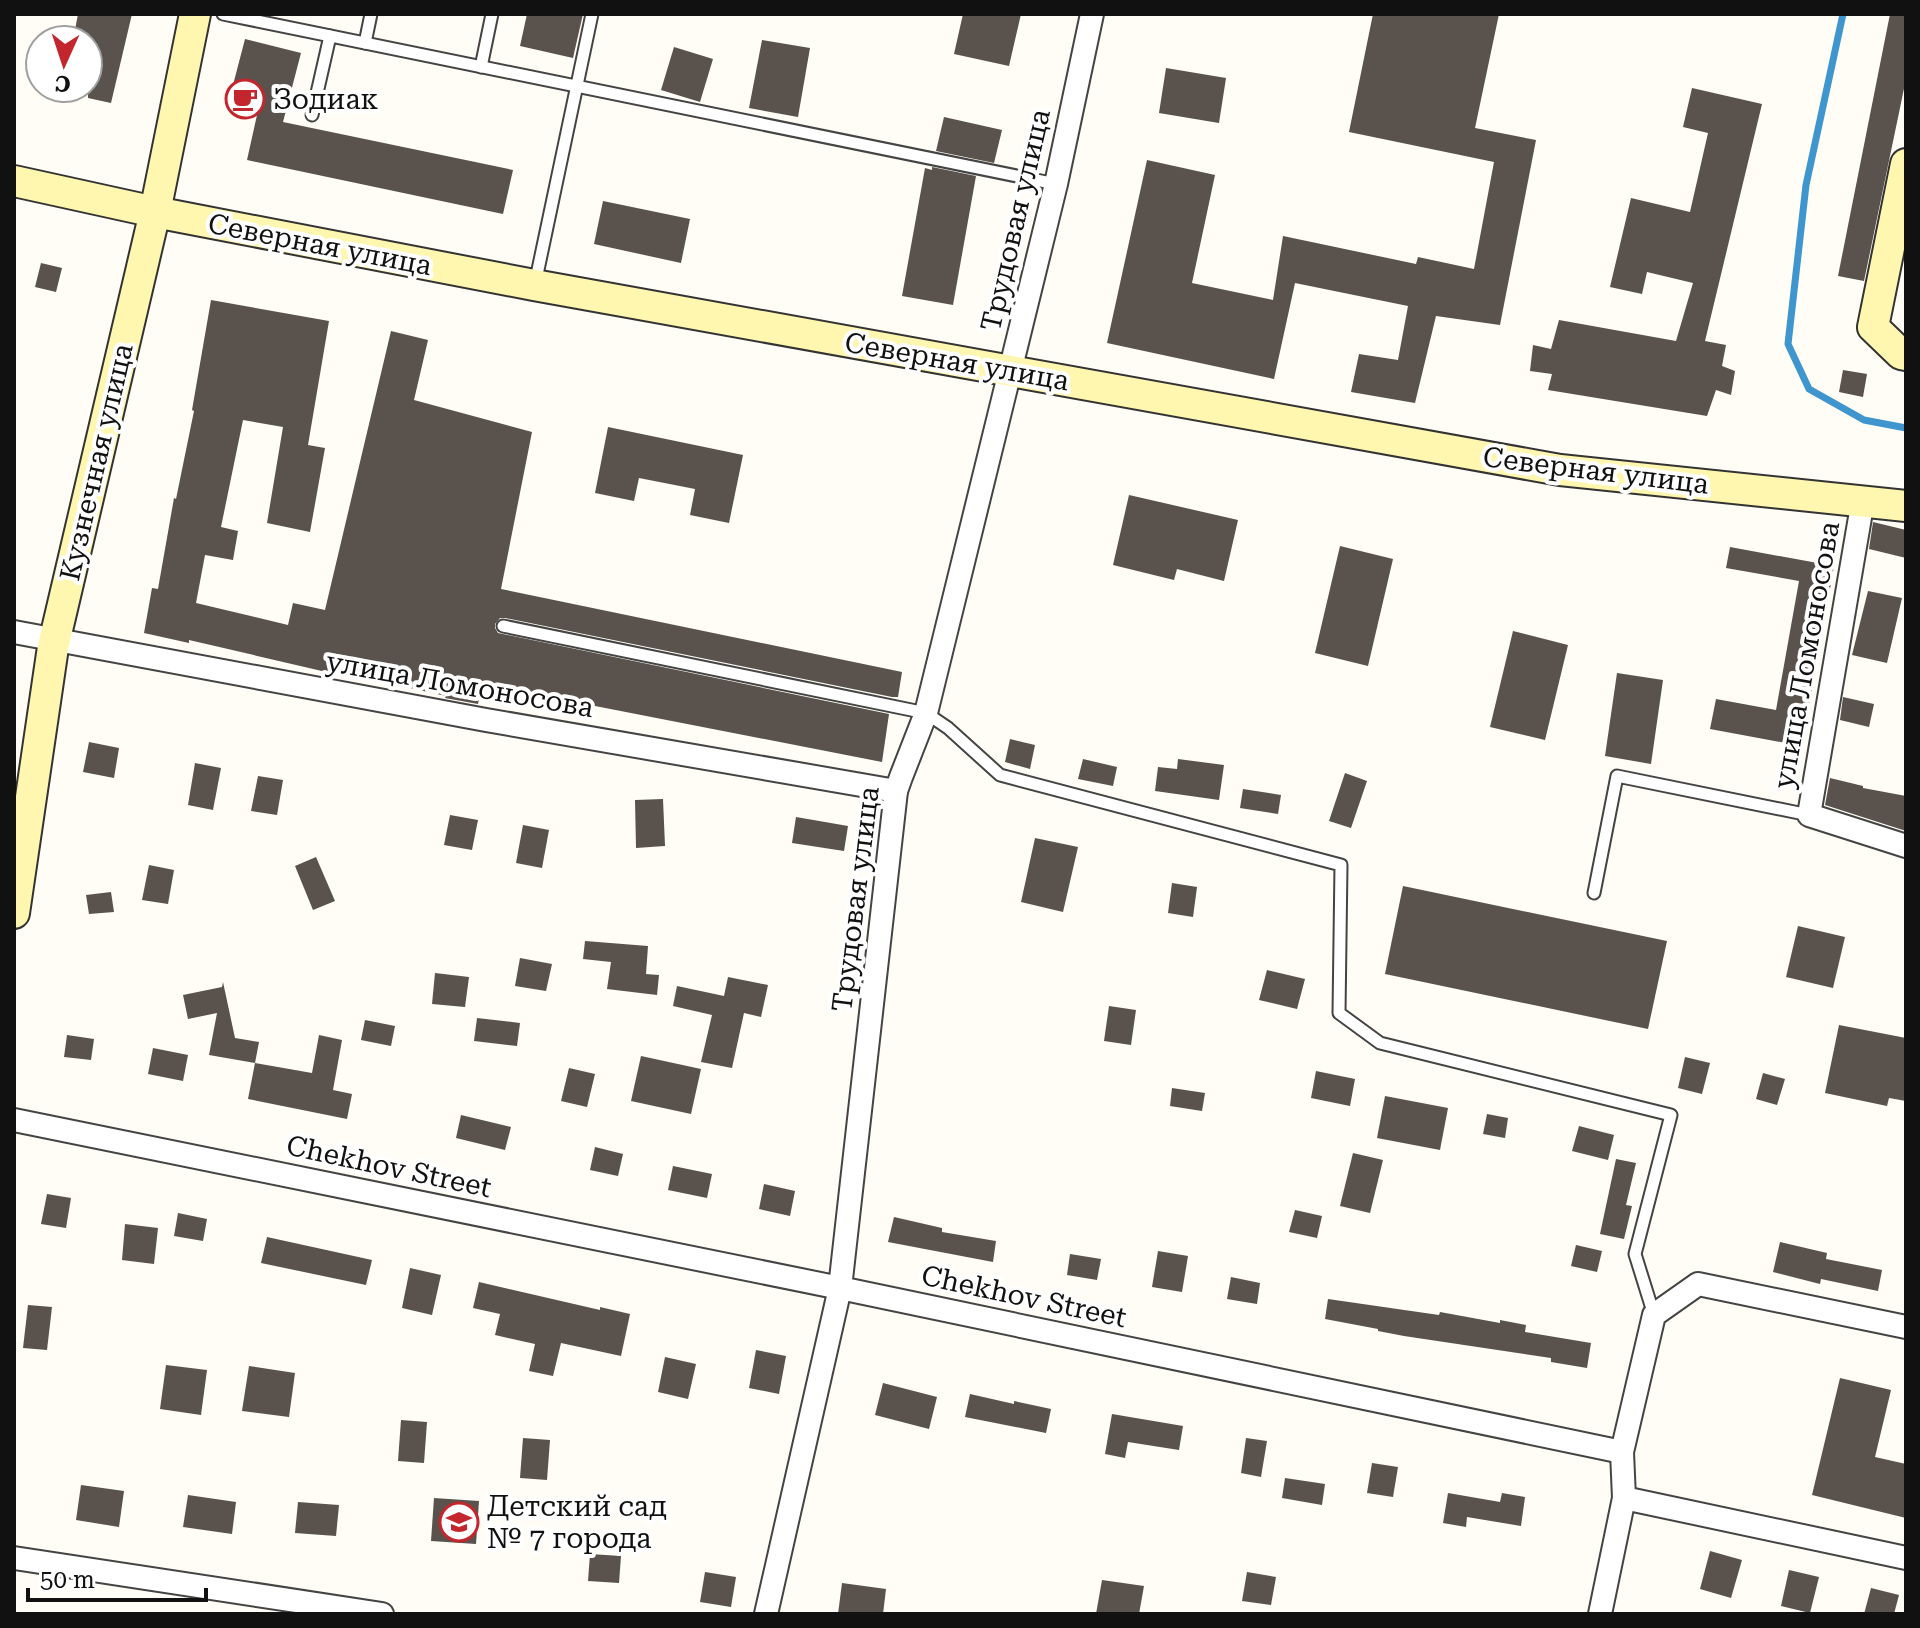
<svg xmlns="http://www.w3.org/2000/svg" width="1920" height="1628" font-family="'Roboto Serif',serif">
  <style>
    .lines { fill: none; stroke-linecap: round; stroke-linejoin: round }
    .stream { stroke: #3f96cf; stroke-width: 7 }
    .building { fill: #5a524d }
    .lane-casing { stroke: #444; stroke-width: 15 }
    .street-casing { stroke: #444; stroke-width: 26 }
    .secondary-casing { stroke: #333; stroke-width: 34 }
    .lane { stroke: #fff; stroke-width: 11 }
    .street { stroke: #fff; stroke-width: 22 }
    .secondary { stroke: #fff6b0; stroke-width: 30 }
    .labels { text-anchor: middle; stroke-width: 8; stroke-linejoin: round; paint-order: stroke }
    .poi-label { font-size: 28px; fill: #111; stroke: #fff; text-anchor: start }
    .street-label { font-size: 28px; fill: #111; stroke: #fff }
  </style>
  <rect width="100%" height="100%" fill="#fffdf5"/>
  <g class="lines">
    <polyline class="stream" points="1843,14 1806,185 1788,344 1809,389 1864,420 1906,428"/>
  </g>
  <g class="building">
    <polygon points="78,14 132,14 111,103 88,98 88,40 73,40"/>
    <polygon points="527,14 583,14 573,58 520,46"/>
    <polygon points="963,14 1021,14 1009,66 954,54"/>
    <polygon points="1373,14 1499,14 1475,128 1536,140 1500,325 1436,316 1415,403 1351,392 1359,354 1398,360 1408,306 1295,283 1274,379 1107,343 1147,160 1215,175 1192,283 1273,300 1283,236 1416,264 1418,257 1474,269 1494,162 1349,132"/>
    <polygon points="1890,14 1906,14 1906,79 1864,281 1838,276"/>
    <polygon points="245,39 301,53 283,122 513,170 503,214 247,160 257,115 227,108"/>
    <polygon points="762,40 810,48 798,117 749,108"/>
    <polygon points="674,47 713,59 700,102 661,90"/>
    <polygon points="1166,68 1226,78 1219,123 1159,113"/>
    <polygon points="1692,88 1762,104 1705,341 1726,345 1722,366 1735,371 1731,395 1716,390 1707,416 1548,390 1552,374 1530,371 1533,345 1551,349 1559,320 1676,341 1693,283 1647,272 1642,294 1610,287 1631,198 1690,212 1708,133 1683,127"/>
    <polygon points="944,117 1002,130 994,163 936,151"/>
    <polygon points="932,167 976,176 953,305 902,296 925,168 932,170"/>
    <polygon points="603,201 690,219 681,263 594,244"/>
    <polygon points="41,263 62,268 56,292 35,287"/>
    <polygon points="211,300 329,321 308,445 325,448 310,532 267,523 283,427 243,420 221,527 238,531 233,560 205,555 196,603 288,625 293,603 325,610 391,331 428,340 414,400 532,432 501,589 902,672 898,697 892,697 505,618 500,618 495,624 495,628 498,633 889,714 882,762 482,684 478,704 445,698 446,696 352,675 352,678 189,640 189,643 144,633 152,588 158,589 174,498 176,499 194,411 192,410"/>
    <polygon points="1843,370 1867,374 1863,397 1839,392"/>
    <polygon points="608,427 743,455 729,523 690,515 695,489 639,478 634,501 595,493"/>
    <polygon points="1129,495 1238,520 1224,581 1177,569 1174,580 1113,565"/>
    <polygon points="1873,522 1906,530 1906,558 1869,549"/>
    <polygon points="1340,546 1393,559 1368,666 1315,653"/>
    <polygon points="1730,547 1834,566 1802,746 1710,729 1716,699 1776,710 1799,581 1726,568"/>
    <polygon points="1868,591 1902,598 1887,663 1852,655"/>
    <polygon points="1513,631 1568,645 1545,740 1490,727"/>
    <polygon points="1617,673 1663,680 1651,764 1605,756"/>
    <polygon points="1843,697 1874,704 1869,727 1840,720"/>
    <polygon points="1010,739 1035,745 1030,769 1005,762"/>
    <polygon points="89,742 119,748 114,778 83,772"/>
    <polygon points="1083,759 1117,767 1113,786 1078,779"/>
    <polygon points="1178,759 1224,765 1219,800 1155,791 1158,767 1177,769"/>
    <polygon points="195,763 221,768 213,810 188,805"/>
    <polygon points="1345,773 1367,781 1351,828 1329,821"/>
    <polygon points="258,776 283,780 277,815 251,811"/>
    <polygon points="1830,778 1863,786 1863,788 1906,796 1906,831 1825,805"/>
    <polygon points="1243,789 1281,795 1278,814 1240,808"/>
    <polygon points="663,799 665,846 636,848 635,800"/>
    <polygon points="450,815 478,820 472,850 444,845"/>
    <polygon points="796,817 848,826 844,851 792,843"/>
    <polygon points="523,825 549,830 542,868 516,863"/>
    <polygon points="1035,838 1078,847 1063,912 1021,902"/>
    <polygon points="316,857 335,901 313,910 295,866"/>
    <polygon points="149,865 174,870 168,904 142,900"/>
    <polygon points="1172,883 1197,887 1193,917 1168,913"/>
    <polygon points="1403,886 1667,941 1648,1029 1385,974"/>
    <polygon points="111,892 114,912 89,914 86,895"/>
    <polygon points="1798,926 1845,937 1833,988 1786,977"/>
    <polygon points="585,941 648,946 646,974 659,975 657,995 607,989 611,962 583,959"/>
    <polygon points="520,958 552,964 546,991 515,986"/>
    <polygon points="1267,970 1305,979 1297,1009 1259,1000"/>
    <polygon points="435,973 469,977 465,1007 432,1004"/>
    <polygon points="728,977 768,985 761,1017 744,1013 732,1068 701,1062 712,1015 673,1006 677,986 724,996"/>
    <polygon points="223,982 235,1038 259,1042 255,1063 209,1055 217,1013 188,1019 183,995 222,987"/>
    <polygon points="1109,1006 1136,1010 1131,1045 1104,1041"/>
    <polygon points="477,1018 520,1023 517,1046 474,1041"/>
    <polygon points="365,1020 395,1026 391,1046 361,1040"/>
    <polygon points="1839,1025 1906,1038 1906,1101 1889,1098 1887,1106 1825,1093"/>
    <polygon points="67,1035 94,1039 91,1060 64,1057"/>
    <polygon points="319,1035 342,1040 333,1090 352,1094 347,1119 248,1099 255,1063 312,1073"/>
    <polygon points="153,1048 188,1055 183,1081 148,1074"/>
    <polygon points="641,1056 701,1069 691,1114 631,1101"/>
    <polygon points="1685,1057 1710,1063 1702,1094 1678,1088"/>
    <polygon points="569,1068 595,1074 587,1107 561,1101"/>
    <polygon points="1316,1071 1355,1079 1350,1106 1311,1098"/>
    <polygon points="1763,1073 1785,1079 1777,1105 1756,1099"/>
    <polygon points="1172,1088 1205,1093 1202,1111 1170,1106"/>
    <polygon points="1385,1096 1448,1108 1440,1150 1377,1138"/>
    <polygon points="1487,1114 1508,1118 1505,1138 1483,1134"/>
    <polygon points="461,1115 511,1127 505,1150 456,1138"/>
    <polygon points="1579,1126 1614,1135 1608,1160 1572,1151"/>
    <polygon points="595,1147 623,1154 618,1176 590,1170"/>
    <polygon points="1353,1153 1383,1160 1370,1213 1340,1206"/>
    <polygon points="1616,1159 1636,1163 1626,1205 1632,1206 1624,1239 1600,1234"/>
    <polygon points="673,1166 712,1174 707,1198 668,1190"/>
    <polygon points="764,1184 795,1191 790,1216 759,1209"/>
    <polygon points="47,1194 71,1198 66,1228 41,1224"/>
    <polygon points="1295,1210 1322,1216 1317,1238 1289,1232"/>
    <polygon points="178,1213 207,1219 203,1241 174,1236"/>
    <polygon points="894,1217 942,1228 942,1232 996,1241 993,1262 888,1242"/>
    <polygon points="125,1224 158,1228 154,1264 122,1260"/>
    <polygon points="267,1237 372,1260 366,1285 261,1263"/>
    <polygon points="1780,1242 1827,1253 1826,1259 1882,1270 1878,1291 1821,1279 1820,1284 1773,1272"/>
    <polygon points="1576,1245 1602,1251 1597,1272 1571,1266"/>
    <polygon points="1158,1251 1188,1256 1182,1292 1152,1287"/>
    <polygon points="1070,1254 1101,1259 1097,1280 1067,1275"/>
    <polygon points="410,1268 441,1275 432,1315 402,1308"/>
    <polygon points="1231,1277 1260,1283 1257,1304 1227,1299"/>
    <polygon points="479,1282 600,1310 600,1307 630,1314 621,1356 561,1343 553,1376 529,1371 535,1344 495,1335 500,1314 473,1308"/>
    <polygon points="1328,1299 1439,1315 1440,1312 1500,1323 1500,1320 1526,1325 1525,1332 1591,1343 1587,1368 1551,1362 1551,1358 1404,1336 1378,1331 1378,1329 1325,1319"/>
    <polygon points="28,1305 52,1307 47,1350 23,1348"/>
    <polygon points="756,1350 786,1356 779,1394 749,1388"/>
    <polygon points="665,1357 696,1364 688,1399 658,1392"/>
    <polygon points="166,1365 207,1370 201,1415 160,1409"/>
    <polygon points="249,1366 295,1373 289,1417 242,1411"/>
    <polygon points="1840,1378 1891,1390 1875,1457 1906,1464 1906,1518 1812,1495"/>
    <polygon points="883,1383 937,1397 929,1429 875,1415"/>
    <polygon points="970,1394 1014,1404 1014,1401 1051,1409 1046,1433 965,1417"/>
    <polygon points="1112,1414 1183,1426 1179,1450 1128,1442 1125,1458 1105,1454"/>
    <polygon points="401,1420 427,1422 424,1463 398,1461"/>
    <polygon points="523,1438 550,1440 547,1480 520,1478"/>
    <polygon points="1246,1438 1267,1441 1261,1477 1241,1473"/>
    <polygon points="1372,1463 1398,1467 1393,1497 1367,1493"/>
    <polygon points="1285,1478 1325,1484 1322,1505 1282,1498"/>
    <polygon points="81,1485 124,1491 119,1527 76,1520"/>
    <polygon points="1448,1493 1500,1502 1502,1493 1525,1497 1521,1526 1467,1517 1466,1527 1443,1523"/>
    <polygon points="188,1495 236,1502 232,1534 183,1527"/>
    <polygon points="434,1498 479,1501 476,1544 431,1541"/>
    <polygon points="298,1502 339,1505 336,1536 295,1533"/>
    <polygon points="1710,1551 1742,1560 1731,1598 1700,1589"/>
    <polygon points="590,1554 621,1556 619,1583 588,1581"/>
    <polygon points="1789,1570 1819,1577 1810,1613 1781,1606"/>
    <polygon points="705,1572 736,1577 731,1607 700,1602"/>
    <polygon points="1247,1572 1276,1577 1271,1605 1242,1601"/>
    <polygon points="1102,1580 1144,1586 1139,1614 1096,1614"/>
    <polygon points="842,1583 886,1589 883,1614 838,1614"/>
    <polygon points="1871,1588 1899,1595 1894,1614 1864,1614"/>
  </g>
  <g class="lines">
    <defs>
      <g id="lane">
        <polyline points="223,14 1056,184"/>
        <polyline points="365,43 371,14"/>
        <polyline points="481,67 492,14"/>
        <polyline points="312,115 330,36"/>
        <polyline points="535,284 592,14"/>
        <polyline points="503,626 926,713 948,728 1000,775 1341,865 1339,1013 1380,1043 1671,1115 1635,1254 1654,1315"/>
        <polyline points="1594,893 1617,776 1809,815"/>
      </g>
      <g id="street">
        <polyline points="1863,500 1809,815 1906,846"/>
        <polyline points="14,632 486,720 896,791"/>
        <polyline points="14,1120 840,1288 1622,1452 1654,1315 1698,1284 1906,1327"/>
        <polyline points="1624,1498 1906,1558"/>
        <polyline points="14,1558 382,1614"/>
        <polyline points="766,1614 840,1288 896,791 901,777 926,713 1056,184 1092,14"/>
        <polyline points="1600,1614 1624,1498 1622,1452"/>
      </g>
      <g id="secondary">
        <polyline points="1906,164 1873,327 1901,354 1906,355"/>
        <polyline points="14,181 155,212 534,285 1560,470 1906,506"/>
        <polyline points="14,913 53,647 155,212 195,14"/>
      </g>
    </defs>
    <use href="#lane" class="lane-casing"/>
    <use href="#street" class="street-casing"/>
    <use href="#secondary" class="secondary-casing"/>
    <use href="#lane" class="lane"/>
    <use href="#street" class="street"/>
    <use href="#secondary" class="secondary"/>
  </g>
  <defs>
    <symbol id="cafe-ring" viewBox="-11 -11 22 22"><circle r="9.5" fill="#fff" stroke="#c4262e" stroke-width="1.5"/><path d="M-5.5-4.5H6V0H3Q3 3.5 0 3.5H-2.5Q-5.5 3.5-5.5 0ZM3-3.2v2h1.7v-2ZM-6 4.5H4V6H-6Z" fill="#c4262e"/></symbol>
    <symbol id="school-ring" viewBox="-11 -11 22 22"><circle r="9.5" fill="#fff" stroke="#c4262e" stroke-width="1.5"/><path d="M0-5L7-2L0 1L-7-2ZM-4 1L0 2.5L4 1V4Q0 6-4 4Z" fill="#c4262e"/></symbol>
  </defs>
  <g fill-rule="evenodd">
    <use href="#cafe-ring" x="223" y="77" width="44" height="44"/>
    <use href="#school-ring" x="437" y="1500" width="44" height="44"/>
  </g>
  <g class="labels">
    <g class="poi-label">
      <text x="273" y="109">Зодиак</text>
      <text x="487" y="1516">Детский сад<tspan x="487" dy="32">№ 7 города</tspan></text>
    </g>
    <g class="street-label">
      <text transform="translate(1015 220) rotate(-77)" y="10">Трудовая улица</text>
      <text transform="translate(320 244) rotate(11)" y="10">Северная улица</text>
      <text transform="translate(957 361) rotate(10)" y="10">Северная улица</text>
      <text transform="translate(96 462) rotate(-77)" y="10">Кузнечная улица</text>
      <text transform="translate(1596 470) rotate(7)" y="10">Северная улица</text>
      <text transform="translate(1806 655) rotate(-80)" y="10">улица Ломоносова</text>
      <text transform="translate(460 684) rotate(10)" y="10">улица Ломоносова</text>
      <text transform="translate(855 899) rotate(-83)" y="10">Трудовая улица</text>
      <text transform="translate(389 1166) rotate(12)" y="10">Chekhov Street</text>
      <text transform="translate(1024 1296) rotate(12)" y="10">Chekhov Street</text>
    </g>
  </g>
  <rect width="1920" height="1628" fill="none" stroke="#111111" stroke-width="32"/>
  <g transform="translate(64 64) rotate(183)"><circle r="38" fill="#ffffff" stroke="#a0a0a0" stroke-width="2"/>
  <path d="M0-6L14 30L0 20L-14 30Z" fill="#c4262e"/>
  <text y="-12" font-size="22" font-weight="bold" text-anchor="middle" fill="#111111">С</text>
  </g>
  <path d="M28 1588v12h178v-12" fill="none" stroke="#111111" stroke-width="4"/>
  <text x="40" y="1588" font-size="24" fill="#111111" stroke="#ffffff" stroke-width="6" paint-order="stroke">50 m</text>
</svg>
